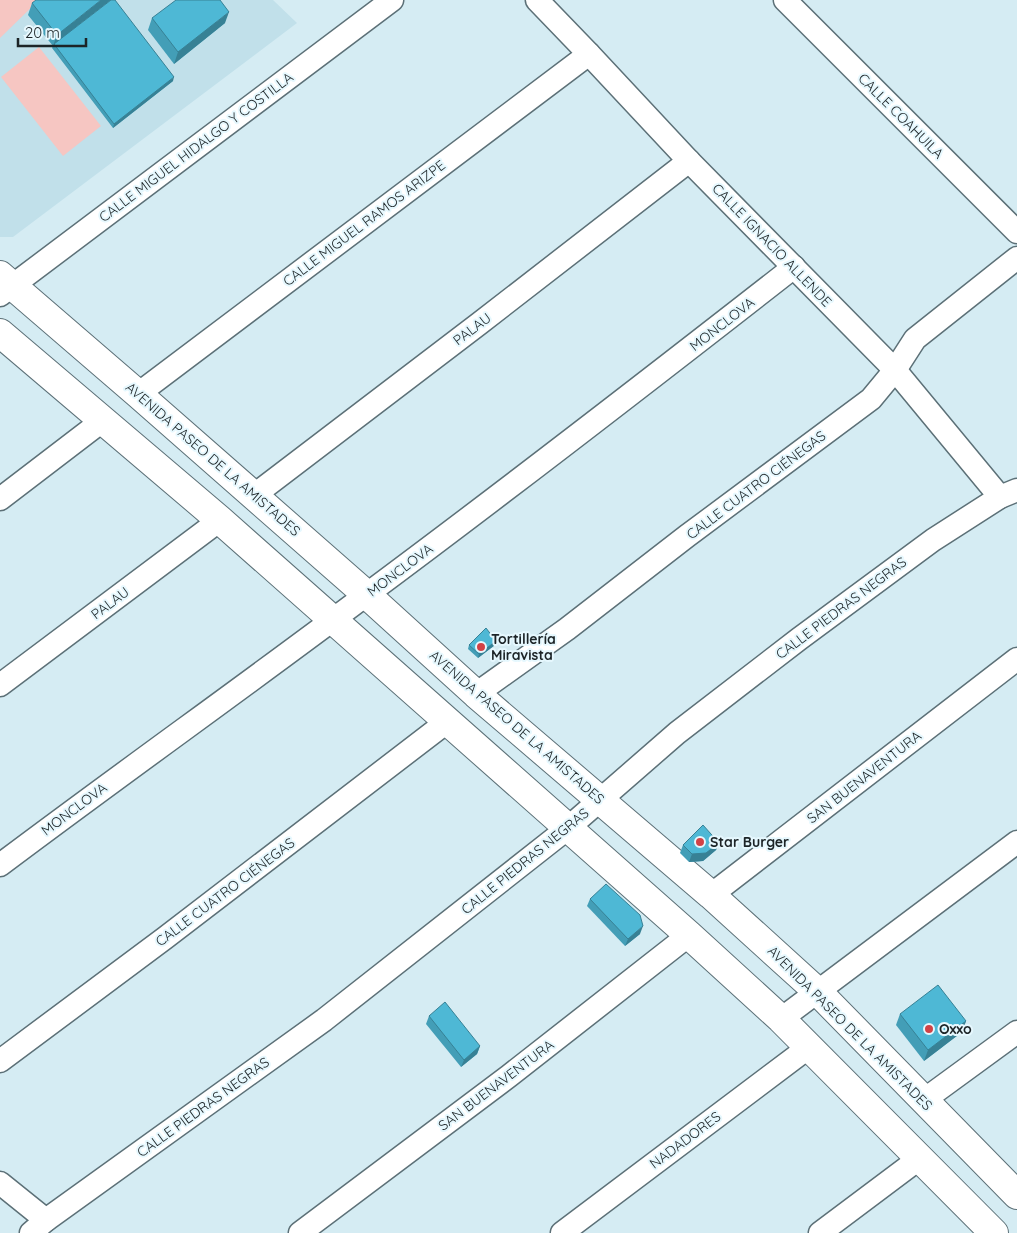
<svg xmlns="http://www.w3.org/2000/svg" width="1017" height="1233" font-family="Quicksand,sans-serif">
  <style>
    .built { fill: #c1e0ea }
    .green { fill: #f6c6c2 }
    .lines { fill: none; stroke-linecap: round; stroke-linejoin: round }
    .street-casing { stroke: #5c7077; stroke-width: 25 }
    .secondary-casing { stroke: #5c7077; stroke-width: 30 }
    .street { stroke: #fff; stroke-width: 22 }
    .secondary { stroke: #fff; stroke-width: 28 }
    .wall { fill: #439eb7 }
    .shaded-wall { fill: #378195 }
    .building { fill: #4eb8d5; stroke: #378195 }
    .poi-dot { fill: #d14246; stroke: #e6f8fe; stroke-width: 2 }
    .labels { text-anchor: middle; stroke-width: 4; stroke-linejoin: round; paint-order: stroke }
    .street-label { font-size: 14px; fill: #1c2427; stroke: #e6f8fe }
    .poi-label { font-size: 14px; font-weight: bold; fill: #1c2427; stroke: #e6f8fe; text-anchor: start }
  </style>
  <rect width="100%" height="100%" fill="#d5ecf3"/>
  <polygon class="built" points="36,0 273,0 297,23 13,237 0,237 0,36"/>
  <g class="green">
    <polygon points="0,0 39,0 0,38"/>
    <polygon points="39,47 101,126 63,156 1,77"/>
  </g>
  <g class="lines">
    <defs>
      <g id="street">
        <polyline points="537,0 589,54 689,161 895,370 1000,497"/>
        <polyline points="785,0 1017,232"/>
        <polyline points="0,295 392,0"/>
        <polyline points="138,394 589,54"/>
        <polyline points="253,496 480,323 689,161"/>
        <polyline points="0,499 102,421"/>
        <polyline points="0,685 220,520"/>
        <polyline points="476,694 567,629 687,536 871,399 895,370 915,339 1017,258"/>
        <path d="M 0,865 C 121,774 245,686 366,595 C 510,488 652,378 794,267"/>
        <polyline points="711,895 1017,659"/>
        <polyline points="781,1019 1017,842"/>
        <polyline points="0,1061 165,938 448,721"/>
        <polyline points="924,1100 1017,1032"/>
        <polyline points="0,1183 46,1220"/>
        <polyline points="31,1233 46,1220 324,1020 568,828 677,733 799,639 933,540 1000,497 1017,490"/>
        <polyline points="300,1233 509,1076 689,935"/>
        <polyline points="562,1233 809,1047"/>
        <polyline points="820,1233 920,1158"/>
      </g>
      <g id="secondary">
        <polyline points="0,275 138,394 367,595 476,694 711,895 818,992 1017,1195"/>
        <polyline points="0,333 220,520 689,935 781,1019 994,1233"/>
      </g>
    </defs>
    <use href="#street" class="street-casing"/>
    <use href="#secondary" class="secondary-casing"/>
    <use href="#street" class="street"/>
    <use href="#secondary" class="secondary"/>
  </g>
  <g class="wall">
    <polygon points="32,3 173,81 113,128 52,48 53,46 28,15"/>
    <polygon points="152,18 225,23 174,64 148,30"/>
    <polygon points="496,641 495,645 478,658 468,649 469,645"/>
    <polygon points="719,843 716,850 703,861 689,862 680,853 683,845"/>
    <polygon points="590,899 640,934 625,946 587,906"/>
    <polygon points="900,1014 966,1021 962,1032 924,1061 896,1025"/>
    <polygon points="429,1016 480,1046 477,1054 461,1067 426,1024"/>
  </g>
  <g class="shaded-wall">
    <polygon points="101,0 111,0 54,44 53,46 57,35"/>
    <polygon points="229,12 225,23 174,64 178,52"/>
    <polygon points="174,77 173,81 113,128 114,124"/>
    <polygon points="496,641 495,645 478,658 479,654"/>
    <polygon points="719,843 716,850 703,861 689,862 692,854"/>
    <polygon points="643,926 640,934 625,946 628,939"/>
    <polygon points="966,1021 962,1032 924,1061 928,1050"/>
    <polygon points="480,1046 477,1054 461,1067 464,1060"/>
  </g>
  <g class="building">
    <polygon points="36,0 101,0 57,35 32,3"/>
    <polygon points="111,0 115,0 174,77 114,124 54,44"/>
    <polygon points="176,0 220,0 229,12 178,52 152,18"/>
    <polygon points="486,628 496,641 479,654 469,645"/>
    <polygon points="703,825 719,843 706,853 692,854 683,845"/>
    <polygon points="606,884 640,915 643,926 628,939 590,899"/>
    <polygon points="938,985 966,1021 928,1050 900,1014"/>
    <polygon points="445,1002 480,1046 464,1060 429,1016"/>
  </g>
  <g class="poi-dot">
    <circle cx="481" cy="647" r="5"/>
    <circle cx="700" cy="842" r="5"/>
    <circle cx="929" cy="1029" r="5"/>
  </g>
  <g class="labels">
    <g class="street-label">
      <text transform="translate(901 116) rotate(45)" y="5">CALLE COAHUILA</text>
      <text transform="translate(196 147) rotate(-37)" y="5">CALLE MIGUEL HIDALGO Y COSTILLA</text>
      <text transform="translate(364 223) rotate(-37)" y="5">CALLE MIGUEL RAMOS ARIZPE</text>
      <text transform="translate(772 245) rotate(46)" y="5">CALLE IGNACIO ALLENDE</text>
      <text transform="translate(722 324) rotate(-38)" y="5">MONCLOVA</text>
      <text transform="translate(472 329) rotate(-37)" y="5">PALAU</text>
      <text transform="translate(213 459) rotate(41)" y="5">AVENIDA PASEO DE LA AMISTADES</text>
      <text transform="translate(756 485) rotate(-37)" y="5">CALLE CUATRO CIÉNEGAS</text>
      <text transform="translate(400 570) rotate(-37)" y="5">MONCLOVA</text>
      <text transform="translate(110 603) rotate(-37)" y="5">PALAU</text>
      <text transform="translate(841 608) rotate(-37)" y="5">CALLE PIEDRAS NEGRAS</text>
      <text transform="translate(517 727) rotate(41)" y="5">AVENIDA PASEO DE LA AMISTADES</text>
      <text transform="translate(864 777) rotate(-38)" y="5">SAN BUENAVENTURA</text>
      <text transform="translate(74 809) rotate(-37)" y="5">MONCLOVA</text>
      <text transform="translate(525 861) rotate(-39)" y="5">CALLE PIEDRAS NEGRAS</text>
      <text transform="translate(225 892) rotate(-37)" y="5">CALLE CUATRO CIÉNEGAS</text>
      <text transform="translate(850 1028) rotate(45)" y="5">AVENIDA PASEO DE LA AMISTADES</text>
      <text transform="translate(496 1085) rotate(-37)" y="5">SAN BUENAVENTURA</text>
      <text transform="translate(203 1107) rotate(-36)" y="5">CALLE PIEDRAS NEGRAS</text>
      <text transform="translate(685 1140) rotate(-37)" y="5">NADADORES</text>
    </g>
    <g class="poi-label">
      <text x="491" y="644">Tortillería<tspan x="491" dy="16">Miravista</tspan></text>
      <text x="710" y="847">Star Burger</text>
      <text x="939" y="1034">Oxxo</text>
    </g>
  </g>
  <path d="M18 38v8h68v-8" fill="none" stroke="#1c2427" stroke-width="2.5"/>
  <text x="25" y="38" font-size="15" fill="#1c2427" stroke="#e6f8fe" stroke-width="4" paint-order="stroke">20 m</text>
</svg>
